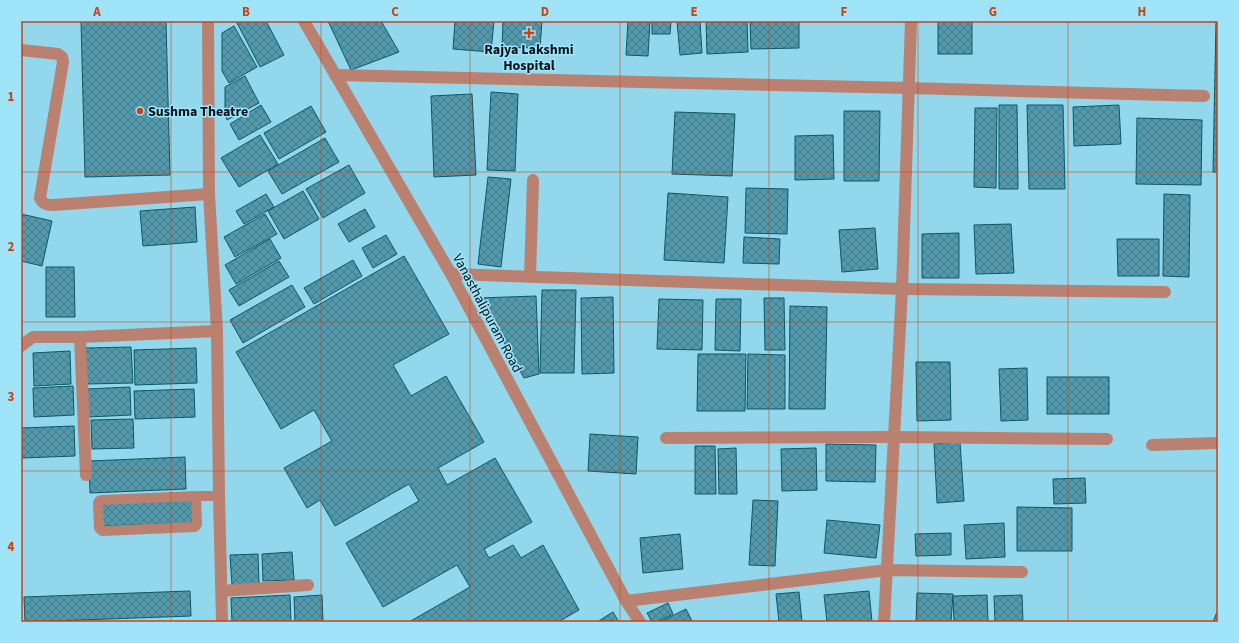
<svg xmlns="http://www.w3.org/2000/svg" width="1239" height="643" font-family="'Source Sans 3',sans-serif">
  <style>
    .building { fill: url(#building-cross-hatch); stroke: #08596a }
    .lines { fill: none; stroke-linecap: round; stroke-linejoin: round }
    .service { stroke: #bb8170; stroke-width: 10 }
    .minor { stroke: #bb8170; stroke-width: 12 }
    .tertiary { stroke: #bb8170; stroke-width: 12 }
    .grid { fill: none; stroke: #ca4212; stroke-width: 1; stroke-opacity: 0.55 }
    .poi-dot { fill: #ca4212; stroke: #9fe4f8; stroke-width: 1.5 }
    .labels { text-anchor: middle; stroke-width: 3; stroke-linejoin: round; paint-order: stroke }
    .poi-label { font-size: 14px; font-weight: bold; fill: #00141b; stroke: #9fe4f8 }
    .street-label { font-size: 14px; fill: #00141b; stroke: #9fe4f8 }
    .neatline { fill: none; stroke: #ca4212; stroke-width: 1.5 }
    .grid-label { font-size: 13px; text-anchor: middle; font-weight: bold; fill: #ca4212 }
  </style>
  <defs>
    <pattern id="building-cross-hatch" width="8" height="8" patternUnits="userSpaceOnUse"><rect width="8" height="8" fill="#5499ab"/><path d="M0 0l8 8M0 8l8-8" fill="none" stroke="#437c8a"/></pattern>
  </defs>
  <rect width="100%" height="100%" fill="#92d7eb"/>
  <g class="building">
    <polygon points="81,21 166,21 170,175 85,177"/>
    <polygon points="236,21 266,21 284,55 260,67"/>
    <polygon points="328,21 381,21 399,52 351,70"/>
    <polygon points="455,21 494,21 491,52 453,49"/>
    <polygon points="503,21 542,21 540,48 502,47"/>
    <polygon points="628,21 650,21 648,56 626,55"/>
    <polygon points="652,21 671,21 670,34 652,34"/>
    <polygon points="677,21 700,21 702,53 680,55"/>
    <polygon points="706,21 747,21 748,52 707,54"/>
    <polygon points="750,21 799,21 799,48 751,49"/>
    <rect x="938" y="21" width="34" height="33"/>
    <polygon points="1216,21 1218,21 1218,172 1213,172"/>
    <polygon points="234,26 257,67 229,83 222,71 222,33"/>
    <polygon points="245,76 259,103 227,120 225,114 225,87"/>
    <polygon points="491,92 518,94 515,171 487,170"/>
    <polygon points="472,94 476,175 434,177 431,96"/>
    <polygon points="261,105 271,122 239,140 230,124"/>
    <polygon points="999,105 1017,105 1018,189 999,189"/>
    <polygon points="1027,105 1063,105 1065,189 1029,189"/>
    <polygon points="1119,105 1121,144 1074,146 1073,107"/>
    <polygon points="311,106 326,132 279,159 264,133"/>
    <polygon points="975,108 997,108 996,188 974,187"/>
    <polygon points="844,111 880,111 879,181 844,181"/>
    <polygon points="675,112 735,114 732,176 672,174"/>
    <polygon points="1137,118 1202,120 1201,185 1136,184"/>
    <polygon points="260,135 278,164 239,187 221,158"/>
    <polygon points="833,135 834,179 795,180 795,136"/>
    <polygon points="325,138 339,162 282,194 268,171"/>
    <polygon points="349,165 365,193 323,218 306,189"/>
    <polygon points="488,177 511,179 501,267 478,264"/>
    <polygon points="746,188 788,189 787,234 745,233"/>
    <polygon points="303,191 319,219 284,239 268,211"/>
    <polygon points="668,193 728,197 724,263 664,260"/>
    <polygon points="266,194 274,207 244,224 236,211"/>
    <polygon points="1164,194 1190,195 1189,277 1163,276"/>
    <polygon points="195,207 197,242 143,246 140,211"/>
    <polygon points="365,209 375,227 349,242 338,224"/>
    <polygon points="21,214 52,221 42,266 21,261"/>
    <polygon points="265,214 277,234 235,257 224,237"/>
    <polygon points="1011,224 1014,273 976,274 974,225"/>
    <polygon points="875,228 878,269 842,272 839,230"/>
    <polygon points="959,233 959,278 922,278 922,234"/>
    <polygon points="386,235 397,254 373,268 362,248"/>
    <polygon points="744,237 780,239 779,264 743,263"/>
    <polygon points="270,239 281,258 236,284 225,265"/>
    <polygon points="1117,239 1159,239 1159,276 1118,276"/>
    <polygon points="404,256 449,334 393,365 411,396 446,376 484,442 438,468 447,485 495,458 532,522 484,549 489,558 513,545 521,558 543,545 579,610 558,622 409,622 470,587 457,565 383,607 346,543 419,501 409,484 335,526 320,500 307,508 284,468 332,441 314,410 281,429 236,352"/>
    <polygon points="353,260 362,276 314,304 304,288"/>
    <polygon points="279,261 289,277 239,306 229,290"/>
    <polygon points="46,267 74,267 75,317 46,317"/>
    <polygon points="292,285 305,307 243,343 230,320"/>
    <polygon points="542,290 576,290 574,373 540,373"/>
    <polygon points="536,296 539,374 524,378 479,298"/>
    <polygon points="613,297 614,373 582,374 581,298"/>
    <polygon points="764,298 784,298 785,350 765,350"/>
    <polygon points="659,299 703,300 702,350 657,349"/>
    <polygon points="716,299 741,299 740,351 715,350"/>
    <polygon points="790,306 827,307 825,409 789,409"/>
    <polygon points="131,347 133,383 87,384 86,348"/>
    <polygon points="196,348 197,383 135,385 134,350"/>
    <polygon points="70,351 71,384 34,386 33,353"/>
    <polygon points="698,354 746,354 745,411 697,411"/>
    <polygon points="748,354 785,355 785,409 747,409"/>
    <polygon points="916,362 950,362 951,420 917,421"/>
    <polygon points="1027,368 1028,420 1001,421 999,369"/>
    <rect x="1047" y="377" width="62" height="37"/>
    <polygon points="73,386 74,415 34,417 33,388"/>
    <polygon points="130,387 131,415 88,417 87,389"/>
    <polygon points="194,389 195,417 135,419 134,391"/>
    <polygon points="133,419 134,448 92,449 91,420"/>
    <polygon points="74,426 75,456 21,458 21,428"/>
    <polygon points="590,434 638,437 636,474 588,471"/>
    <polygon points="960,442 964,501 937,503 934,444"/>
    <polygon points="826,444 876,445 875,482 826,481"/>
    <polygon points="695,446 715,446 716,494 695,494"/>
    <polygon points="736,448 737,494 719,494 718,449"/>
    <polygon points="816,448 817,490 782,491 781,449"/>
    <polygon points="185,457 186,489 90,493 89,461"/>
    <polygon points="1085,478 1086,503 1054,504 1053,479"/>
    <polygon points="194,498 194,523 101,526 101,502"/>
    <polygon points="753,500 778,501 775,566 749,565"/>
    <polygon points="1017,507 1072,508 1072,551 1017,551"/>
    <polygon points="827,520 880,525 876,558 824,553"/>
    <polygon points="1004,523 1005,557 966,559 964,525"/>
    <polygon points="951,533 951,555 916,556 915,534"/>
    <polygon points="680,534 683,569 643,573 640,538"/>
    <polygon points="292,552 294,580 263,581 262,554"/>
    <polygon points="258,554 259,584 232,585 230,555"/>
    <polygon points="190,591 191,616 25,622 24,597"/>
    <polygon points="869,591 872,622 827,622 824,595"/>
    <polygon points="799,592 802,622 779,622 776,594"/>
    <polygon points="917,593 953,594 951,622 916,622"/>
    <polygon points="290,595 291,622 232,622 231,598"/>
    <polygon points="322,595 323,622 295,622 294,597"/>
    <polygon points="987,595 988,622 954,622 953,596"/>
    <polygon points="1022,595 1023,622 995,622 994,596"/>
    <polygon points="668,603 673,614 657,622 652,622 647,613"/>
    <polygon points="686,609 692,621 660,622"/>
    <polygon points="613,612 619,622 597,622"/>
    <polygon points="1217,612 1218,612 1218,622 1213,622"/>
  </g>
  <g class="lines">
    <polyline class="service" points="196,496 197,524 195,527 102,531 99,528 98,503 99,501 102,500 196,496 219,496"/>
    <g class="minor">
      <polyline points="208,21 209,194 217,331 219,496 222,622"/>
      <path d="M 21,50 L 58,54 L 62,57 L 63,62 L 40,198 C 43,204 46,205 53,205 L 209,194"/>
      <polyline points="335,75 909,88 1204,96"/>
      <polyline points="451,274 902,289 1165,292"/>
      <polyline points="530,277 533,180"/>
      <polyline points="80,337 86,475"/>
      <polyline points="21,346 33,337 80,337 217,331"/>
      <polyline points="666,438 894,437 1107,439"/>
      <polyline points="1152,445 1218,443"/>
      <polyline points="222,591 308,585"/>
      <polyline points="626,601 887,570 1022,572"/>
      <polyline points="884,622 902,289 911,21"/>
    </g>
    <polyline class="tertiary" points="304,21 451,274 626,601 640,622"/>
  </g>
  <path class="grid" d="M 171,21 L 171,622M 321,21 L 321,622M 470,21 L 470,622M 620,21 L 620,622M 769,21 L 769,622M 918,21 L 918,622M 1068,21 L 1068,622M 21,172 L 1218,172M 21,322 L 1218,322M 21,471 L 1218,471"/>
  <g class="poi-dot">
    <path d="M527 27h4v4h4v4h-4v4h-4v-4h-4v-4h4z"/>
    <circle cx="140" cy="111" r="4"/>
  </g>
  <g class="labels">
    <g class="poi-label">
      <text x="529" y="54">Rajya Lakshmi<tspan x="529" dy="16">Hospital</tspan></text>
      <text x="148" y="116" text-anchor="start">Sushma Theatre</text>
    </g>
    <g class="street-label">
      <text transform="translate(488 313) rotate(62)" y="5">Vanasthalipuram Road</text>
    </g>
  </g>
  <rect width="1239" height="643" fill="none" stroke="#9fe4f8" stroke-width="44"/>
  <rect x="22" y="22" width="1195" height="599" class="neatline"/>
  <g class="grid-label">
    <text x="97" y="16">A</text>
    <text x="246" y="16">B</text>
    <text x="395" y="16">C</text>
    <text x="545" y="16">D</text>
    <text x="694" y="16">E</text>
    <text x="844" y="16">F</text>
    <text x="993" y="16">G</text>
    <text x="1142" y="16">H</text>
    <text x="11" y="101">1</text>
    <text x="11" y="251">2</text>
    <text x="11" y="401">3</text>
    <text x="11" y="551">4</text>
  </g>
</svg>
